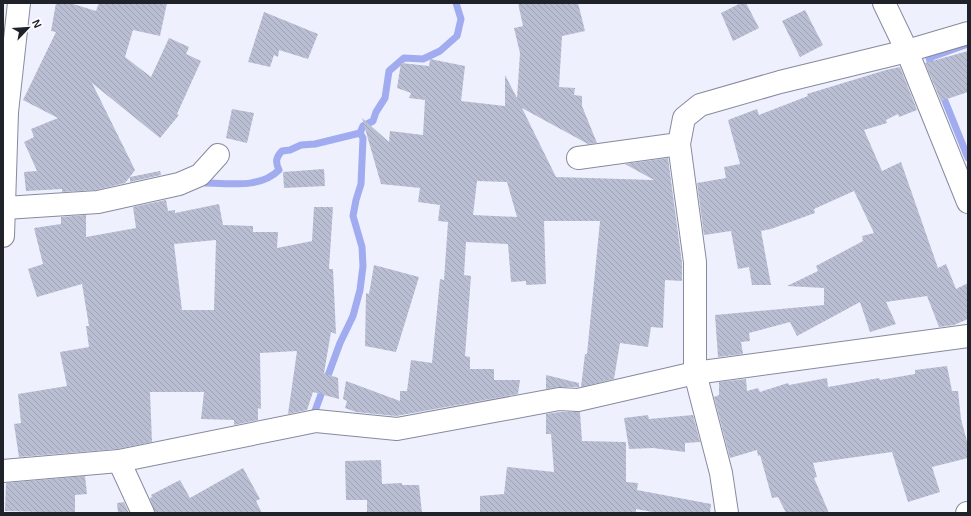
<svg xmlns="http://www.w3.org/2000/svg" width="971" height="516" font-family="Helvetica,sans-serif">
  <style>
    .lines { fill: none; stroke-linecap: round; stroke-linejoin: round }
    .stream { stroke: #a0abf0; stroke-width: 7 }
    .building { fill: url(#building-back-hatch); fill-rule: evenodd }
    .minor-casing { stroke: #868a9e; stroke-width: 24 }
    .minor { stroke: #fff; stroke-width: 22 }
  </style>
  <defs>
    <pattern id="building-back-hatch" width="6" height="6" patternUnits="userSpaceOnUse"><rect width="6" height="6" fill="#babed3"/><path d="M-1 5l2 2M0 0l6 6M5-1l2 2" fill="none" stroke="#a0a3b5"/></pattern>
  </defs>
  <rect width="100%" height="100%" fill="#eef0fe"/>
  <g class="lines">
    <g class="stream">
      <polyline points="933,70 929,58 968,44"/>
      <polyline points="941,91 968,158"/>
      <path d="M 205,183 C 229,183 260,189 279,170 C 275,162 276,157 282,151 L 290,150 L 301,145 L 315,144 L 360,133"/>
      <polyline points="312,419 340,343 353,316 360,290 363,266 362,247 353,216 356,200 361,184 363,138 360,133 363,126 373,121 376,112 385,98 389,71 404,58 423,59 440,51 457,36 461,19 456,3"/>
    </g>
  </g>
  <g class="building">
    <polygon points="56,3 70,3 96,11 99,3 167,3 160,36 133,30 125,57 151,77 169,38 189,47 186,54 201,61 177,114 179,115 160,138 92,83 135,170 130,177 160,171 161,175 130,182 130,177 125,183 96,190 62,192 62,189 26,191 24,172 37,171 24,142 34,137 31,129 58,118 23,100 56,32 51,31"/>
    <path d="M 518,3 L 578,3 L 585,31 L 562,36 L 559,87 L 575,88 L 574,95 L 582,96 L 582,106 L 597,143 L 588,144 L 522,108 L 556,177 L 654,180 L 625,164 L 668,158 L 682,263 L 682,281 L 665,280 L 663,328 L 651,327 L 648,347 L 620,343 L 614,379 L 581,387 L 585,354 L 587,354 L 600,221 L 544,221 L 546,284 L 526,285 L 526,281 L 511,282 L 508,244 L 466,242 L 464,275 L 471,276 L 465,356 L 470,357 L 470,369 L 494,369 L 494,380 L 520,380 L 518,394 L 396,416 L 356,412 L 345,408 L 347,401 L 343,399 L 346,381 L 400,401 L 400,391 L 407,391 L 411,360 L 432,363 L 440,279 L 444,280 L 448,222 L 438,221 L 440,205 L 418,202 L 420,188 L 381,184 L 362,118 L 389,142 L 390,131 L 423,135 L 425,100 L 409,98 L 411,93 L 397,88 L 401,63 L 429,66 L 430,59 L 465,66 L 461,101 L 505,106 L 505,75 L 517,98 L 520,53 L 514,28 L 523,26 ZM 477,181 L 507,182 L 517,217 L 473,215 Z"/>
    <polygon points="741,3 746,3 759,28 733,41 721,13"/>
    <polygon points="805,10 823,45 800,57 782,21"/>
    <polygon points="264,12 318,34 308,59 279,50 278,57 274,55 270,67 248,62"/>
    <polygon points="968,51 968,92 941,101 925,63"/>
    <polygon points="900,67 917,110 899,117 898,114 886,120 887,123 864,130 882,171 901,162 938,268 946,264 956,289 968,283 968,319 954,325 939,327 927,296 886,302 896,324 870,332 860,302 797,336 790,322 749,333 750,341 741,342 743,354 718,357 715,315 824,305 824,288 787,286 818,271 816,266 863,241 862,236 874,233 854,191 814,209 815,213 771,229 761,231 771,285 752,285 749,267 738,269 731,231 704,235 697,183 726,178 724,167 740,164 728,120 757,109 759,115 808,96 807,94 886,70"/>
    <polygon points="232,109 254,113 247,143 226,138"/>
    <polygon points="324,169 325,186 284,188 283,172"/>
    <path d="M 166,200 L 168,211 L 175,210 L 175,213 L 219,204 L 223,225 L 253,226 L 253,232 L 278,232 L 277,248 L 312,241 L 314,207 L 333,207 L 329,269 L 333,269 L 336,334 L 331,332 L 324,373 L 338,378 L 339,399 L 313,392 L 307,410 L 288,414 L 297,351 L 260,353 L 261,409 L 258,408 L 258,420 L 234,425 L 234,420 L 201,419 L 204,392 L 150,392 L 152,442 L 117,449 L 19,457 L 14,424 L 21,423 L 18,394 L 67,386 L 60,352 L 89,347 L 86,326 L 89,326 L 82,284 L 37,297 L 28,269 L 43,264 L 34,228 L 61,224 L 61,217 L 86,215 L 86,237 L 136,228 L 133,207 ZM 216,240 L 214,310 L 182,310 L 174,244 Z"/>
    <polygon points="374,265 419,277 396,352 365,346 366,293 369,294"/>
    <polygon points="947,366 952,391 958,391 961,419 968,445 968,458 932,467 940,492 908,502 892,452 813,463 817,477 814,478 829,513 786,513 778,497 772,498 760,455 758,456 757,450 730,458 714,397 719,395 719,382 746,379 747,391 758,388 760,392 788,383 789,385 827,378 828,387 879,378 880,380 915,374 915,370"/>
    <polygon points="546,375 579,383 579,387 559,387 546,389"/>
    <polygon points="560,412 580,412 582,441 626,442 626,482 638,483 637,490 711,504 710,513 658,513 636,509 636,513 480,513 480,496 504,494 507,467 554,472 551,434 546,434 546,414"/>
    <polygon points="648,415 649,419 693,415 700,442 685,443 685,452 653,448 629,449 624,418"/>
    <polygon points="381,460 382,484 402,483 402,485 419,485 422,513 367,513 367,500 346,500 345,461"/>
    <polygon points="243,468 260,499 256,501 262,513 155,513 150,498 152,497 151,495 180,480 190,498"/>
    <polygon points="85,476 87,494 75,495 75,513 5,511 6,483"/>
    <polygon points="124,502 129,513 118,513 117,503"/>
  </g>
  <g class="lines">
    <defs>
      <g id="minor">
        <polyline points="884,3 907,51 968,202"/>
        <polyline points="578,158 679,144"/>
        <polyline points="5,208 98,202 179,184 200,175 218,155"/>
        <polyline points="3,236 7,112 19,3"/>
        <polyline points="119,461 143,513"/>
        <polyline points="3,471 119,461 316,421 397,429 559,399 578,400 695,373 968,336"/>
        <polyline points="727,513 721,473 695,373 695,262 679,144 684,118 700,105 780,82 907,51 968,33"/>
        <polyline points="967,513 968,513"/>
      </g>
    </defs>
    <use href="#minor" class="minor-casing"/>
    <use href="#minor" class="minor"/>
  </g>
  <rect width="971" height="516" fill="none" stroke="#20222a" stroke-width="8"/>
  <g transform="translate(28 28) rotate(65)" stroke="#fefefe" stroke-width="3" paint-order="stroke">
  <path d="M0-3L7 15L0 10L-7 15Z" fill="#20222a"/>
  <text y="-6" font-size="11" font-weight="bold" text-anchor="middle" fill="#20222a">N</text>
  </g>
</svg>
